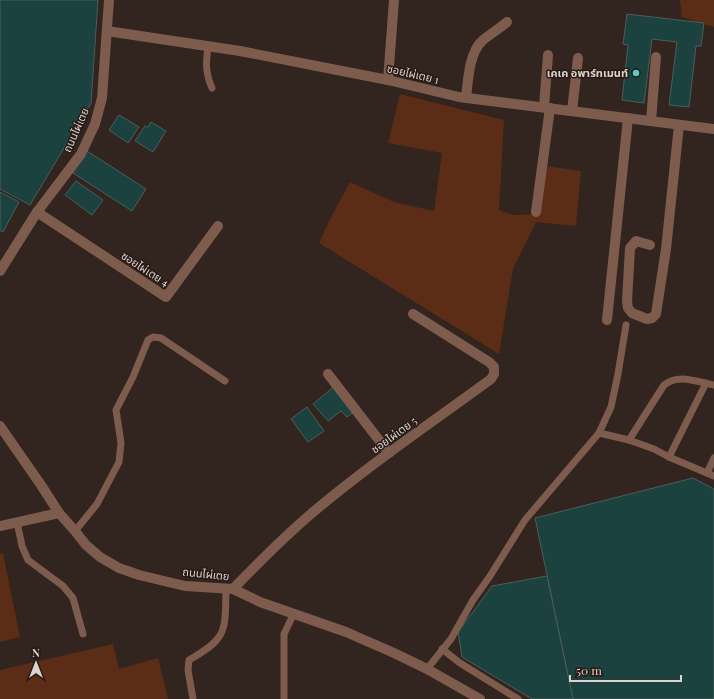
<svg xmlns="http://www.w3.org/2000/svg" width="714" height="699" font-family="'Playfair Display','Noto Sans Thai',serif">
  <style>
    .green { fill: #5b2d17 }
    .building { fill: #1b423f; stroke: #4b5e5c }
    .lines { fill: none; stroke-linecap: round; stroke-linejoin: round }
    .lane { stroke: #7e5c4d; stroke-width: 7 }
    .street { stroke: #7e5c4d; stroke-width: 10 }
    .poi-dot { fill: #55cec4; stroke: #281a15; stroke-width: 1.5 }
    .labels { text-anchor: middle; stroke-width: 3; stroke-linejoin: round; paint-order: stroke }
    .poi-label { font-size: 11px; font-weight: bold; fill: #dcd3cf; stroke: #281a15; text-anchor: end }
    .street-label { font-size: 11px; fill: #dcd3cf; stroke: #281a15 }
  </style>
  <rect width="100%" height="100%" fill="#32241e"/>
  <g class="green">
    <polygon points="680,0 714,0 714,27 682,17"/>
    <polygon points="400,94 504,120 499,210 513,215 539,214 546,166 581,171 576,226 536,222 513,269 499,354 319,243 330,219 350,182 394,202 434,211 442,153 388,143"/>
    <polygon points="3,553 20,637 0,642 0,554"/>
    <polygon points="113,644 119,669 158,658 168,699 0,699 0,670"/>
  </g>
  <g class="building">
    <polygon points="0,0 98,0 91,103 30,205 0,189"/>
    <polygon points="627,14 704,23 701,46 696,46 689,107 669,105 677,42 652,39 644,103 622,100 628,45 623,44"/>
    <polygon points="119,115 139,127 128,143 109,130"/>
    <polygon points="151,122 166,131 153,152 135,141 145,126 148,127"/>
    <polygon points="87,151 146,189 132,211 73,173"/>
    <polygon points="76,181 103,200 92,215 65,195"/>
    <polygon points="0,192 19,202 3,232 0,230"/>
    <polygon points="336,385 357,409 347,417 341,411 328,421 313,404"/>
    <polygon points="307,407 324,431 308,442 291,419"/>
    <polygon points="693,478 714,489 714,699 573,699 535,518"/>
    <polygon points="547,576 573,699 532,699 462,657 458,632 492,586"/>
  </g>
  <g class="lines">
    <g class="lane">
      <path d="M 208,46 C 206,63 205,72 212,88"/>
      <polyline points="599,433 629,440 654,449 669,457 714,476"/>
      <path d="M 629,440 L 664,385 C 679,373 697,382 714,385"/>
      <polyline points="669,457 706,383"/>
      <polyline points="707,473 714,458"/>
      <polyline points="17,522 22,546 28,560 63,586 73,598 83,634"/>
      <polyline points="75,531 97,504 119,462 121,443 116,410 133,377 148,340 153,337 161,338 225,381"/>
      <polyline points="442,649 460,663 518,699"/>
      <polyline points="427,669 451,639 473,600 490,576 525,520 599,433 611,407 618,374 626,325"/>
      <path d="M 193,699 L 188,670 L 189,660 C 228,638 225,631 226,589"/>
      <polyline points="284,699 284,634 294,613"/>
    </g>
    <g class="street">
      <polyline points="107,31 240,51 388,80 459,97 714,129"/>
      <polyline points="388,80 394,0"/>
      <path d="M 466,98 C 468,81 469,53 482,41 C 490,34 499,29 507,22"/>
      <polyline points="544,107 548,55"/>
      <polyline points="572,111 578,58"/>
      <polyline points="651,121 656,57"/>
      <polyline points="37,212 166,297 218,226"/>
      <polyline points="536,212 550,108"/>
      <polyline points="650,245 636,241 630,248 627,302 628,308 632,313 647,319 652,318 656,314 666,249 679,125"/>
      <polyline points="0,271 37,212 81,154 95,124 102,98 109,0"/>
      <polyline points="607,320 628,118"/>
      <polyline points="328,374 389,453"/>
      <polyline points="0,426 41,485 59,513 75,531 86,545 100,557 119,568 139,575 185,586 233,589 260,602 346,632 394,653 427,669 480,699"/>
      <polyline points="0,526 59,513"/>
      <path d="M 233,589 C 258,563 284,537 312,513 C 369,465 431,423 491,379 L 494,374 L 494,367 L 489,362 L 413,314"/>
    </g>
  </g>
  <circle class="poi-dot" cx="636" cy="73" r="4"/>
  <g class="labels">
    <g class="poi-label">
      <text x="628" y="77">เคเค อพาร์ทเมนท์</text>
    </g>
    <g class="street-label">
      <text transform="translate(413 74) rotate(13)" y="4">ซอยไผ่เตย 1</text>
      <text transform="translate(76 130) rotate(-66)" y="4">ถนนไผ่เตย</text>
      <text transform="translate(145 269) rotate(33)" y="4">ซอยไผ่เตย 4</text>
      <text transform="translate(394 435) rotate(-36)" y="4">ซอยไผ่เตย 5</text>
      <text transform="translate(206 574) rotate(6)" y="4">ถนนไผ่เตย</text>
    </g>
  </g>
  <g transform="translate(36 663)" stroke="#281a15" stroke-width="3" paint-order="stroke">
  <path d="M0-3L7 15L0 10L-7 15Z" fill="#dcd3cf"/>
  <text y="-6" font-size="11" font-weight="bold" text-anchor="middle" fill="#dcd3cf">N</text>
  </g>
  <path d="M570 675v6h111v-6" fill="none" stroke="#dcd3cf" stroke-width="2"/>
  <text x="576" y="675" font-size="12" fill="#dcd3cf" stroke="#281a15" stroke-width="3" paint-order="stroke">50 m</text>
</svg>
